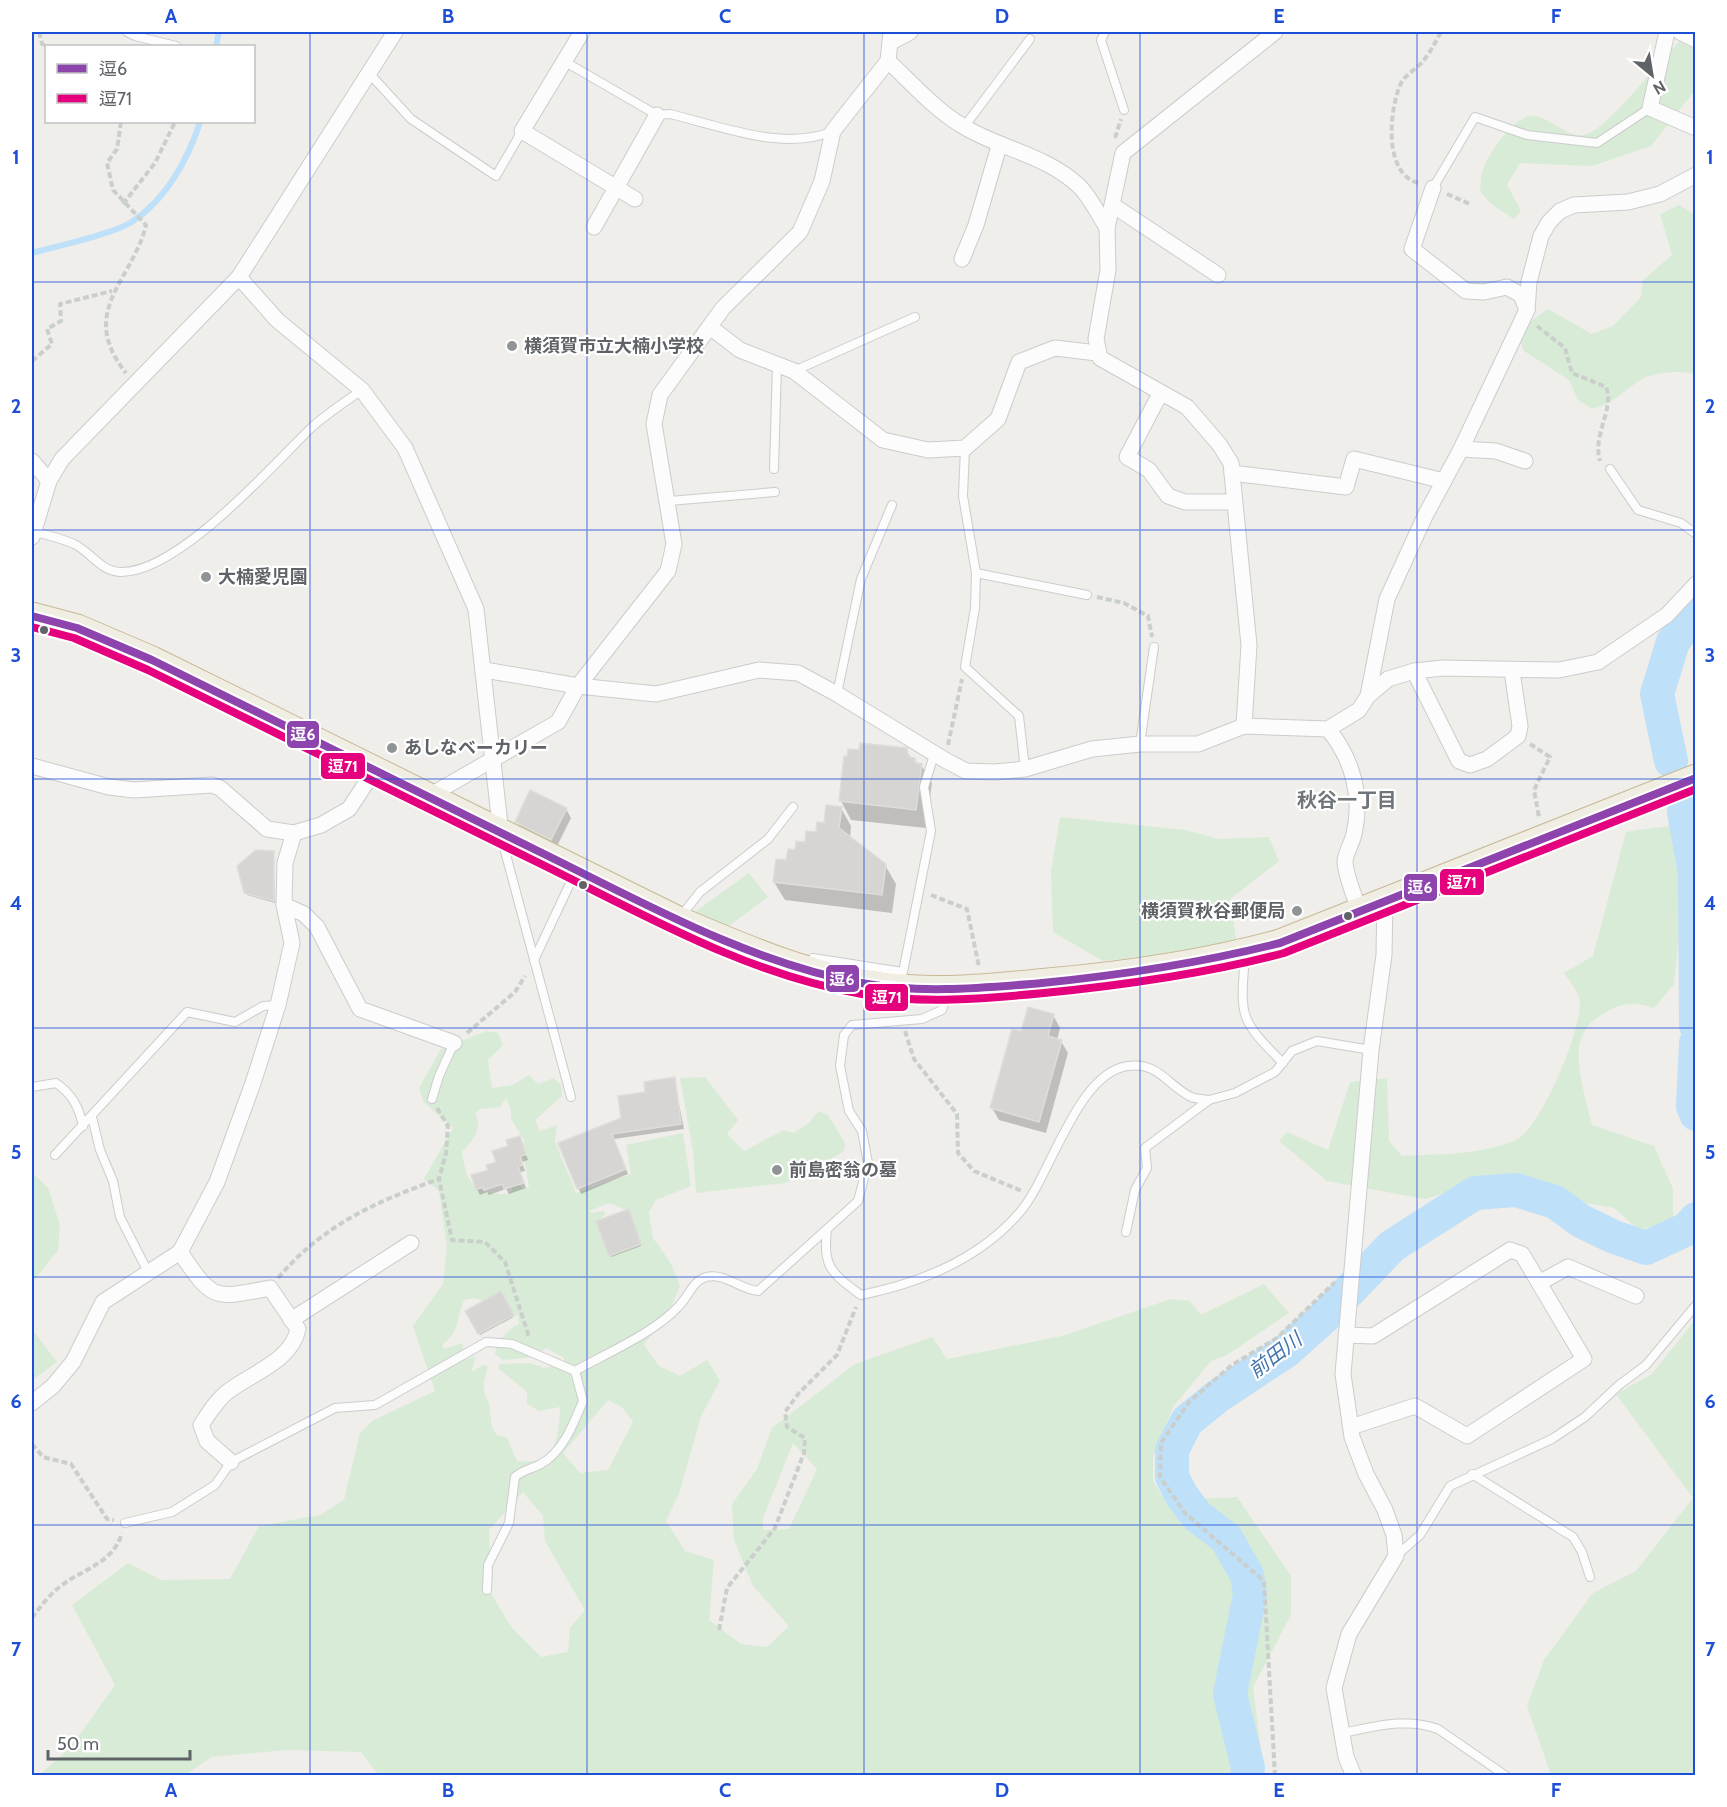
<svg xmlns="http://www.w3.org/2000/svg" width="1727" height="1807" font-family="Cabin,'Noto Sans JP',sans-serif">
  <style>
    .green { fill: #d8ebd6; fill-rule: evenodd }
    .shadow { fill: #0003 }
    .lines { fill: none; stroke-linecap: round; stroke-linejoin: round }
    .stream { stroke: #bfe0f9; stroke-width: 6 }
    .river { stroke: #bfe0f9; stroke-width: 34 }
    .building { fill: #d6d5d3; stroke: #deddd9; stroke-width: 1.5 }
    .lane-casing { stroke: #cbcccc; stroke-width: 10 }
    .street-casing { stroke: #cbcccc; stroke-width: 17 }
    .highway-casing { stroke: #c8b996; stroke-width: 29 }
    .path { stroke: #cacfcc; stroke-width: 4; stroke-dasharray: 6 3; stroke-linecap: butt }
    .lane { stroke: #fdfcfc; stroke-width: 8 }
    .street { stroke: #fdfcfc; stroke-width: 15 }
    .highway { stroke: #f0ede3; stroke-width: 27 }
    .bus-1-casing { stroke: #fff; stroke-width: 12 }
    .bus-2-casing { stroke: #fff; stroke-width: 12 }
    .bus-1 { stroke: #8e44ad; stroke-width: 8 }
    .bus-2 { stroke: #e5007d; stroke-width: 8 }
    .grid { fill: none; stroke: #1d4ed8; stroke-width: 1.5; stroke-opacity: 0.55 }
    .poi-dot { fill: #919496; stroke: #fff; stroke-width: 2 }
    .bus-dot { fill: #5f6368; stroke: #fff; stroke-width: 2 }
    .labels { text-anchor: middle; stroke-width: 4.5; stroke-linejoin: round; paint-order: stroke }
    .poi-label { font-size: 18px; font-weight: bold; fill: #5f6368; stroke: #fff; text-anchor: start }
    .neighbourhood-label { font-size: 20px; font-weight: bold; fill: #70757a; stroke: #fff }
    .water-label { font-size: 20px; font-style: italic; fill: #4174aa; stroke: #fff }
    .line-badge { stroke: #fff; stroke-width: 2 }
    .badge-label { font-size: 16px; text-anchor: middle; font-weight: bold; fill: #fff }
    .neatline { fill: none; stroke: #1d4ed8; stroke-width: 2 }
    .grid-label { font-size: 20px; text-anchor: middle; font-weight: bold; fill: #1d4ed8 }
  </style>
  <rect width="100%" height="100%" fill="#efeeea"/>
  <g class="green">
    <path d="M 1680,41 L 1695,49 L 1695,93 L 1692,94 L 1651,146 L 1592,166 L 1520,163 L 1507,185 L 1521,211 L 1514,219 L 1491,204 L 1480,191 C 1481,185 1480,178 1482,173 C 1486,156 1516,112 1535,116 C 1554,119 1569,142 1590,133 C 1609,125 1662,59 1680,41 Z"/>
    <path d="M 1679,205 L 1695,215 L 1695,374 C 1684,370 1656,372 1644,378 C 1624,389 1616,403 1592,409 L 1578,400 L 1569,380 L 1524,351 L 1520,341 L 1523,327 L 1548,309 L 1592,334 L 1613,326 L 1641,297 L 1643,280 L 1672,255 L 1660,214 Z"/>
    <polygon points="1060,817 1185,830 1219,839 1269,837 1279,861 1230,899 1237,945 1103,961 1053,932 1051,871"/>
    <path d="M 1675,825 L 1686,865 L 1674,984 L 1654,1008 C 1639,1002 1621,1002 1606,1012 C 1596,1018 1588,1023 1583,1034 C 1571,1054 1587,1103 1592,1125 L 1654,1146 L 1673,1189 L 1673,1222 L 1639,1230 L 1614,1208 L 1585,1203 L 1495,1177 L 1425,1199 L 1327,1181 L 1279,1141 L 1287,1132 L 1328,1150 L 1350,1082 L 1387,1078 L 1389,1141 L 1402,1156 C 1440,1154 1480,1155 1516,1140 C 1540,1130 1587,1020 1579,997 C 1576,989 1569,980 1564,973 L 1593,956 L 1626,832 Z"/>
    <polygon points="749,873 768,897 722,931 689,916"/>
    <path d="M 487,1031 L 498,1033 L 503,1045 L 488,1060 L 492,1088 L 513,1085 L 529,1075 L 538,1084 L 554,1078 L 561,1085 L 562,1096 L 535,1120 L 540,1131 L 557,1125 L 555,1142 L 576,1193 L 631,1174 L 626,1145 L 683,1133 L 691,1186 L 656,1200 L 649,1212 L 653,1238 L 670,1262 L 680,1286 L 672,1305 L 644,1345 L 659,1366 L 680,1376 L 707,1360 L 720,1381 L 701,1416 L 679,1494 L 666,1521 L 685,1551 L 714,1560 L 709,1620 L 741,1644 L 767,1647 L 789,1626 L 753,1586 L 734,1540 L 732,1504 L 757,1469 L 772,1428 L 855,1364 L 932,1337 L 947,1359 L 1062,1336 L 1171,1299 L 1190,1301 L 1201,1315 L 1264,1284 L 1289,1313 L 1227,1355 L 1211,1361 L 1173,1407 L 1153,1456 L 1153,1481 L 1162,1496 L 1198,1499 L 1237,1497 L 1291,1576 L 1291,1615 L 1253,1687 L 1264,1775 L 379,1776 L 361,1752 L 286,1750 L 212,1757 L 185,1775 L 38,1776 L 70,1748 L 115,1685 L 72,1605 L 128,1563 L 161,1580 L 230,1579 L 259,1526 L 320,1515 L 344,1500 L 360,1433 L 372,1421 L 435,1391 L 413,1326 L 443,1284 L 447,1247 L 439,1191 L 424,1179 L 453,1128 L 424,1102 L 419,1088 L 441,1049 ZM 506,1098 L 511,1110 L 511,1119 L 524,1140 L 523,1153 L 529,1187 L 524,1189 L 520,1186 L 512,1185 L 512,1190 L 507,1194 C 474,1195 466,1183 462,1151 C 473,1142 483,1127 475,1113 L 481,1109 L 500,1107 ZM 609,1203 L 623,1209 L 629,1209 L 641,1244 L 609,1255 L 596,1221 L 605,1215 L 604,1211 L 592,1213 L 589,1211 ZM 474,1298 L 487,1301 L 498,1322 L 504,1323 L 518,1315 L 519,1324 C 509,1328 496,1342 495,1354 L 503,1360 L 534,1357 L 546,1348 L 564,1358 L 564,1363 L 544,1368 L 530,1363 L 500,1364 L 498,1368 L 527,1392 L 527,1404 L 539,1411 L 560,1407 C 559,1439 556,1466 517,1461 L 507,1438 L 497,1435 L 492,1427 L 489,1404 L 484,1392 L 484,1382 L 488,1366 L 484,1365 L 471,1372 L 476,1356 L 461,1361 L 463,1343 L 443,1349 L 443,1344 C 461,1331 456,1317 464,1300 ZM 608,1400 L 623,1408 L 633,1422 L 608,1470 L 580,1473 L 563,1453 ZM 793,1443 L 817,1469 L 789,1529 L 763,1530 L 763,1518 ZM 523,1492 L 543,1516 L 545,1541 L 585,1610 L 570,1628 L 568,1652 L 541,1657 L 512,1628 L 491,1594 L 489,1530 Z"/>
    <polygon points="705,1077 738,1120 727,1134 744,1151 784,1130 794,1133 809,1123 819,1111 828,1115 845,1143 844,1151 803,1176 785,1183 696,1193 693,1151 680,1078"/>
    <polygon points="32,1172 48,1188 60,1225 58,1250 32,1283"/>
    <polygon points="1695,1320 1695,1775 1551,1775 1527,1706 1544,1660 1593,1593 1636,1571 1693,1498 1616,1394 1652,1374"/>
    <polygon points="32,1329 57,1362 32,1380"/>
  </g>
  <g class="shadow">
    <polygon points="906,749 911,759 921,765 932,783 926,828 851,820 841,801"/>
    <polygon points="841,808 851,826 850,838 885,865 896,884 892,913 785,900 774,882 796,852 818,834"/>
    <polygon points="566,809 571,818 556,848 522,831 517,822"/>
    <polygon points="273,853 275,903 247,895 246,893"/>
    <polygon points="1053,1015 1060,1028 1057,1040 1061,1041 1068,1053 1046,1133 999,1120 992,1108 1022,1033"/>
    <polygon points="674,1079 684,1129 614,1139 628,1174 581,1194 560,1144 623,1119 647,1093"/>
    <polygon points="519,1137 528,1160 522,1162 525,1171 520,1172 526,1188 509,1194 506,1189 489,1195 487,1192 480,1195 477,1189"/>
    <polygon points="629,1213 641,1246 611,1257 610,1255"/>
    <polygon points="500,1293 513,1317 480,1335 467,1311"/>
  </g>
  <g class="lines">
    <g class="stream">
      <polyline points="216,46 219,32"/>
      <path d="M 32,253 C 57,246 109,235 130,223 C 165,201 188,160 200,122"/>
    </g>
    <g class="river">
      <polyline points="1671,761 1657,694 1673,642 1696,610"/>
      <polyline points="1684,812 1695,873 1696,1026"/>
      <polyline points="1696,1043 1693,1106 1696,1114"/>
      <polyline points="1247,1776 1248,1768 1230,1694 1250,1594 1247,1575 1226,1538 1197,1516 1182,1496 1172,1477 1172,1450 1187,1421 1218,1396 1286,1351 1324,1317 1392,1246 1475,1193 1516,1190 1555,1202 1581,1221 1614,1237 1646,1248 1687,1229 1696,1219"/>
    </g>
  </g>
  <g class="building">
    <polygon points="860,743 907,748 908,757 915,758 915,763 922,764 916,810 839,801 844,756 847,756 848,749 859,750"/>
    <polygon points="530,790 567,808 551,840 515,822"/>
    <polygon points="826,805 842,807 839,828 886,864 882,895 773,882 776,859 786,860 788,849 795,850 796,841 805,842 806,831 816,832 817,822 824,823"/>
    <polygon points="256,850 274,851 274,901 244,893 237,866"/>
    <polygon points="1028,1007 1054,1014 1048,1036 1062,1040 1039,1122 990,1108 1012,1029 1021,1031"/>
    <polygon points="675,1077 681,1124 612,1134 626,1169 577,1189 558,1143 621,1118 618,1096 645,1092 644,1082"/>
    <polygon points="520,1136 526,1155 520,1156 523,1165 518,1166 524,1183 504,1189 503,1184 484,1190 483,1187 476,1190 471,1175 488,1170 486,1165 496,1162 492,1151 508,1146 506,1140"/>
    <polygon points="629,1209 641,1244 609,1256 596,1221"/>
    <polygon points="501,1291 514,1315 478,1334 465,1311"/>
  </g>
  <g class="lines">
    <defs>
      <g id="lane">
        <polyline points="127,32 135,36 176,46"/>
        <polyline points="1105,32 1101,40 1124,110"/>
        <path d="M 562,60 L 657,115 L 670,114 C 720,126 784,152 833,131"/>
        <polyline points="368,72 411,119 496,176 522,131"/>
        <polyline points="964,127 1030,39"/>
        <polyline points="1433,188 1475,117 1527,135 1597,143 1650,108"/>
        <polyline points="794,371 915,317"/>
        <polyline points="965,448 963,496 976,573 975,608 965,667 1019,716 1025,769"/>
        <polyline points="774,469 777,364"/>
        <polyline points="1610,469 1638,510 1681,523 1696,534"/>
        <polyline points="669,501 775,492"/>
        <path d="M 35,532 C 48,535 62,539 74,544 C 91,552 100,571 120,572 C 177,574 271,467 311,428 C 326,414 345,402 362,390"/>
        <polyline points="976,573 1087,595"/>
        <polyline points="837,694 861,579 892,505"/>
        <polyline points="1140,744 1154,647"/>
        <polyline points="502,840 571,1097"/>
        <polyline points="681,916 700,892 768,839 793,807"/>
        <path d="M 1245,956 C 1240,1017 1239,1019 1283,1063"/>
        <polyline points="813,958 903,972 931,831 924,787 934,755"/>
        <polyline points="534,960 575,873"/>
        <path d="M 947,994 L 942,1010 L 922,1019 L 852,1025 L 844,1035 L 840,1066 L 849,1111 L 862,1131 L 868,1163 L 858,1201 L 827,1229 C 823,1267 830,1272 861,1295 C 920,1283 980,1259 1020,1212 C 1050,1178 1077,1072 1128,1066 C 1159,1062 1167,1085 1191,1097 C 1196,1099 1204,1099 1209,1100"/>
        <path d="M 32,1087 L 56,1083 C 72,1094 79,1107 83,1126"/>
        <polyline points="432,1099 439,1076 454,1043"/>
        <polyline points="92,1117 100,1150 113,1181 120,1217 148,1272"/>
        <polyline points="55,1155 187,1012 235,1022 263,1006 278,1005"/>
        <polyline points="1126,1232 1135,1190 1147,1168 1145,1148 1209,1100 1235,1093 1275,1072 1292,1051 1317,1041 1371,1050"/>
        <path d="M 575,1371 C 607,1353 654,1333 678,1307 C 688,1298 692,1281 706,1277 C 724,1272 741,1290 758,1291 L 827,1229"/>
        <polyline points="1472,1474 1573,1537 1582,1552 1590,1577"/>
        <polyline points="125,1523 172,1512 215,1485 231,1462 335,1408 375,1405 486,1342 512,1344 575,1371"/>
        <polyline points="1396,1556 1420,1535 1450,1486 1552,1439 1585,1417 1619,1385 1646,1365 1696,1305"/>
        <path d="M 487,1590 L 488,1565 L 509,1523 L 515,1477 C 524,1469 532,1469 541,1464 C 563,1452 574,1423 583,1401 L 575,1371"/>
        <path d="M 1342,1733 C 1374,1727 1406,1717 1438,1729 L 1506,1776"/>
      </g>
      <g id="street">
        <polyline points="582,32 522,131 635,199"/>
        <polyline points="1667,32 1650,108 1696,128"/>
        <polyline points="1680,32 1696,40"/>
        <polyline points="891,42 910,32"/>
        <path d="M 888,61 C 911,82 934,109 961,125 C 999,149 1045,154 1079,186 C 1090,197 1099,215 1107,228"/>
        <polyline points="1433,188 1412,249 1466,291 1484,292 1507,287 1521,295 1527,310"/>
        <polyline points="1114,206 1218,275"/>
        <polyline points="594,227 657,115"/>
        <polyline points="962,259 976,225 999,146"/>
        <polyline points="239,277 277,320 362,390 405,448 476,609 501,834"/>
        <polyline points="710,327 740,350 794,371 883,440 928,450 965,448 998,419 1019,362 1055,348 1097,353"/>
        <polyline points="1160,394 1127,457 1149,470 1168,496 1185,502 1234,502"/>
        <polyline points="1461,449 1496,451 1525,461"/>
        <polyline points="32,461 49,481"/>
        <polyline points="1232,473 1346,487 1354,459 1444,481"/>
        <polyline points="32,537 49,481 62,459 239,277 395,32"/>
        <polyline points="485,670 578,686 656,694 759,670 798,673 837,694 945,760 966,771 995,772 1025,769 1092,749 1140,744 1198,744 1244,726 1328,729 1359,710 1368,696 1388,679 1414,671 1443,668 1559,670 1598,662 1667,615 1696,584"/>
        <polyline points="1414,671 1459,761 1470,765 1487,759 1518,736 1520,726 1512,671"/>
        <polyline points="1368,696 1387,599 1425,516 1461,449 1527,310 1529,282 1541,236 1549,222 1560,211 1574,205 1628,202 1660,194 1696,175"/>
        <polyline points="1244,726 1249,645 1231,463 1219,444 1187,407 1100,358 1096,339 1108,270 1107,228 1123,153 1275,32"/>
        <path d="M 1328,729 C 1352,758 1363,796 1354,834 C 1352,843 1346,852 1345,861 C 1345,875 1355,896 1359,911"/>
        <polyline points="32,766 109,787 134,790 212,785 220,788 267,829 294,833"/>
        <polyline points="429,796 558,722 578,686 668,571 674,544 654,424 660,395 723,308 800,232 822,181 833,131 888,61 891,32"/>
        <polyline points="284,905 304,914 317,927 360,1009 454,1043"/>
        <path d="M 180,1252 C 213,1301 213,1299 270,1288 L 298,1329 C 292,1360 253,1373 230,1390 C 218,1398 209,1413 201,1425 L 207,1441 L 231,1462"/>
        <polyline points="1539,1283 1568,1267 1636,1296"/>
        <polyline points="291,1320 411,1243"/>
        <polyline points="1346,1335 1373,1336 1510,1250 1522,1254 1584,1359 1467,1436 1415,1406 1351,1427"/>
        <polyline points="32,1403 53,1386 73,1362 103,1302 180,1252 217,1182 253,1083 278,1005 292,943 284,905 285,863 294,833 321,825 349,809 374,771"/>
        <polyline points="1354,1776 1346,1757 1334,1688 1349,1634 1396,1556 1394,1535 1385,1510 1366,1474 1352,1437 1343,1374 1371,1050 1384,955 1385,899"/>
      </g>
      <path id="highway" d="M 32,616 L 77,628 L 152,660 L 678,920 C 746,949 815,979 889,987 C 942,993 995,987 1048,982 C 1126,975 1204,964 1280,943 L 1696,778"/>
    </defs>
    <use href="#lane" class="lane-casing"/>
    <use href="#street" class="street-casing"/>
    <use href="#highway" class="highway-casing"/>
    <g class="path">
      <polyline points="39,32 42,44 47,46"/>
      <path d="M 121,122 L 117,149 L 107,163 L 113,190 L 146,225 C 132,282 77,311 126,373"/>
      <polyline points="1115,138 1121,119"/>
      <path d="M 1418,183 C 1383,173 1389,110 1401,83 C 1406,74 1418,68 1424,60 C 1431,51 1436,41 1441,32"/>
      <polyline points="1447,194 1470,204"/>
      <polyline points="123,204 155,163 175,122"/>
      <path d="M 1537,326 L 1565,348 L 1572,373 L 1606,387 C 1615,408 1592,435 1600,461"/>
      <polyline points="32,361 52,344 47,329 61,321 60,304 112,291"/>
      <polyline points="1097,597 1124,603 1148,616 1152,637"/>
      <polyline points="1530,744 1550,757 1534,790 1539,817"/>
      <polyline points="948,745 962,679"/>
      <polyline points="931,895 967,909 979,967"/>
      <polyline points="905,1031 914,1059 957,1114 958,1153 974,1171 1022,1191"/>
      <polyline points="467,1033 515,992 525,976"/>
      <polyline points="437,1108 448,1126 446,1153 439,1179 452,1240 485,1242 505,1262 529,1337"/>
      <path d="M 278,1278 C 323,1225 375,1202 439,1179"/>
      <polyline points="32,1444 43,1457 71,1464 107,1519 114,1520"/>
      <path d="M 32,1618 C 39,1608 47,1598 56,1590 C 78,1570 113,1565 122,1533"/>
      <polyline points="719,1630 727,1588 775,1528 804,1453 805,1438 787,1427 785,1412 799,1393 837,1355 856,1307"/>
      <polyline points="1275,1776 1264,1581 1185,1513 1160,1477 1161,1443 1189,1402 1232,1365 1277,1338 1335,1282"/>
    </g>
    <use href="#lane" class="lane"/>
    <use href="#street" class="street"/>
    <use href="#highway" class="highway"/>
    <defs>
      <path id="bus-1" d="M 32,616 L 77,628 L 152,660 C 282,724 412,789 542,853 C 644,903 748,962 861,983 C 921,994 981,988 1042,983 C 1122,975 1201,963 1280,943 L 1696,778"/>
      <path id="bus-2" d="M 32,627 L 74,638 L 148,670 C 279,734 410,799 541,864 C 643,914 748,975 862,994 C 922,1004 983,999 1044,993 C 1125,985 1205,974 1284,953 L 1696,789"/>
    </defs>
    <use href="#bus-1" class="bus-1-casing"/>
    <use href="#bus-2" class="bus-2-casing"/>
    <use href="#bus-1" class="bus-1"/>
    <use href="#bus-2" class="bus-2"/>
  </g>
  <path class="grid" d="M 310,32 L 310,1776M 587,32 L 587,1776M 864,32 L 864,1776M 1140,32 L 1140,1776M 1417,32 L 1417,1776M 32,282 L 1696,282M 32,530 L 1696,530M 32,779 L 1696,779M 32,1028 L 1696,1028M 32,1277 L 1696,1277M 32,1525 L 1696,1525"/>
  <g class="poi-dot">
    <circle cx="512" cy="346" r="6"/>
    <circle cx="206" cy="577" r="6"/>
    <circle cx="392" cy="748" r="6"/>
    <circle cx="1297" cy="911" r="6"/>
    <circle cx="777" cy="1170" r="6"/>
  </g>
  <g class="bus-dot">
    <circle cx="44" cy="630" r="5"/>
    <circle cx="583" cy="885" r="5"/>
    <circle cx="1348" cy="916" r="5"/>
  </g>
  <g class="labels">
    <g class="poi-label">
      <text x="524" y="352">横須賀市立大楠小学校</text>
      <text x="218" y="583">大楠愛児園</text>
      <text x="404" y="754">あしなベーカリー</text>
      <text x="1285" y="917" text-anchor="end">横須賀秋谷郵便局</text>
      <text x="789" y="1176">前島密翁の墓</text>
    </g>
    <g class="neighbourhood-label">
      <text x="1347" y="807">秋谷一丁目</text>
    </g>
    <g class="water-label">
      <text transform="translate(1275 1355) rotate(-37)" y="7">前田川</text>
    </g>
  </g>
  <g class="line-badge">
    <rect x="286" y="720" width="34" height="29" rx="6" fill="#8e44ad"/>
    <rect x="320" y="752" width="46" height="28" rx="6" fill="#e5007d"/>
    <rect x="1439" y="868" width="46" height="28" rx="6" fill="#e5007d"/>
    <rect x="1403" y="873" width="35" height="29" rx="6" fill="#8e44ad"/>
    <rect x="825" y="964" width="35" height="29" rx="6" fill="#8e44ad"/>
    <rect x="864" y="983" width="45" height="29" rx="6" fill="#e5007d"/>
  </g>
  <g class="badge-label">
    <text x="303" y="740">逗6</text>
    <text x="343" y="772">逗71</text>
    <text x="1462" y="888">逗71</text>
    <text x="1420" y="893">逗6</text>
    <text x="842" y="985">逗6</text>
    <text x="887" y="1003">逗71</text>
  </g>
  <rect width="1727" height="1807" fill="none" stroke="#ffffff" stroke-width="66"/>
  <rect x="45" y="45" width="210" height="78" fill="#ffffff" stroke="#bfc1c3" stroke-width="1.5"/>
  <rect x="57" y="64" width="30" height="9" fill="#8e44ad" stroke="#bfc1c3" stroke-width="1.5"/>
  <text x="99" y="75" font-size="18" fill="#5f6368">逗6</text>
  <rect x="57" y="94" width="30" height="9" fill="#e5007d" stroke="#bfc1c3" stroke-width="1.5"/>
  <text x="99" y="105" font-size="18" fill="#5f6368">逗71</text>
  <g transform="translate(1652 75) rotate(150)" stroke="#ffffff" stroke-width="4.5" paint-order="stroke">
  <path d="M0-4.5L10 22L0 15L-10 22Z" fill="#5f6368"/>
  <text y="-9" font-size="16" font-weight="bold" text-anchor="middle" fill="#5f6368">N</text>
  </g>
  <path d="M48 1750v9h142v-9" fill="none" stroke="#5f6368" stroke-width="3"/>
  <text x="57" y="1750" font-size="18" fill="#5f6368" stroke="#ffffff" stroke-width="4.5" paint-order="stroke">50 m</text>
  <rect x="33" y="33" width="1661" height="1741" class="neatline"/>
  <g class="grid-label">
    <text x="171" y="23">A</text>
    <text x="448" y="23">B</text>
    <text x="725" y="23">C</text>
    <text x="1002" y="23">D</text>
    <text x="1279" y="23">E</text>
    <text x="1556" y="23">F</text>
    <text x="16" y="164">1</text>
    <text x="1710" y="164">1</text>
    <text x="16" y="413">2</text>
    <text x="1710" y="413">2</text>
    <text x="16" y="662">3</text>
    <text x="1710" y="662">3</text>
    <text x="16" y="910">4</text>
    <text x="1710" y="910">4</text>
    <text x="16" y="1159">5</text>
    <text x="1710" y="1159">5</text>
    <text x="16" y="1408">6</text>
    <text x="1710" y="1408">6</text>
    <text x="16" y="1656">7</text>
    <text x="1710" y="1656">7</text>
    <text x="171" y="1797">A</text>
    <text x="448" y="1797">B</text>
    <text x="725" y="1797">C</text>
    <text x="1002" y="1797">D</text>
    <text x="1279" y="1797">E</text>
    <text x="1556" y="1797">F</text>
  </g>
</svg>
